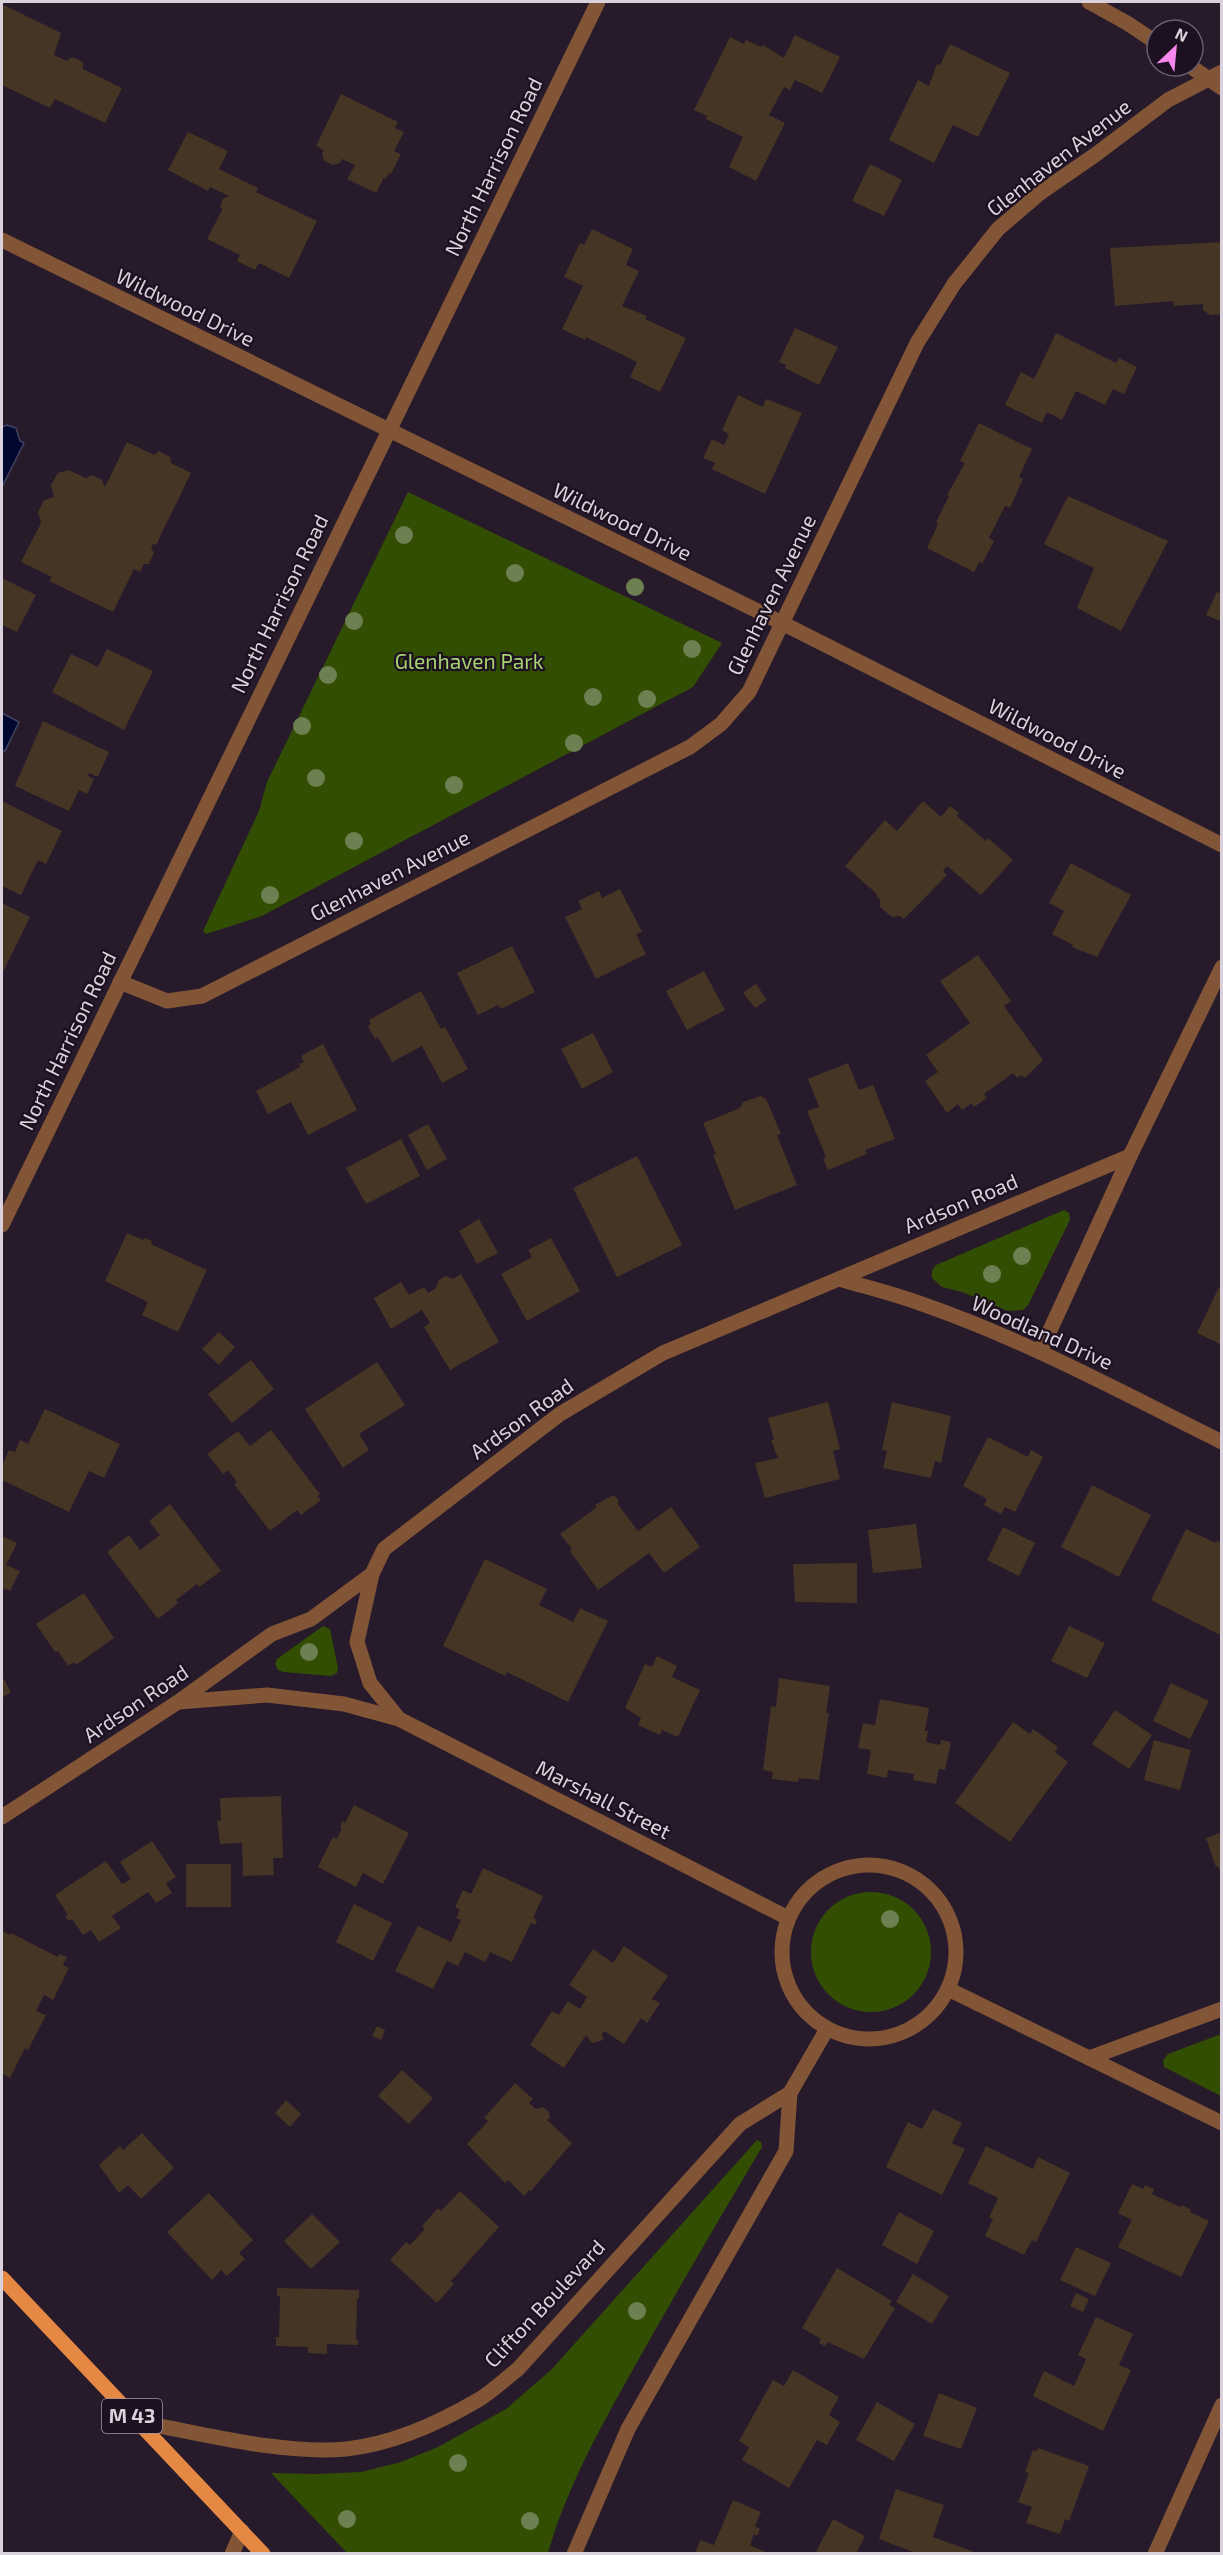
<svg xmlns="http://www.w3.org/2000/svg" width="1223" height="2555" font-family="'Exo 2',sans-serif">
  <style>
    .green { fill: #324e02 }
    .water { fill: #00082f; stroke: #414463; stroke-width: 1.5 }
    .building { fill: #453524 }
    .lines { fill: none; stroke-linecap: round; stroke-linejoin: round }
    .minor { stroke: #815536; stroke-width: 15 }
    .major { stroke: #e48843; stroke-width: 15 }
    .tree { fill: #6d8052 }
    .labels { text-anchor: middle; stroke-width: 4.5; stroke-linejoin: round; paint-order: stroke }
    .shield { fill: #1d1121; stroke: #a197a4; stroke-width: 1.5 }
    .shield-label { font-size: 20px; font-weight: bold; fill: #d9d1dc }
    .street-label { font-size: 21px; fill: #d9d1dc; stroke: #1d1121 }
    .park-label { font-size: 21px; fill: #a6d372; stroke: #1d1121 }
  </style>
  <rect width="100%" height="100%" fill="#271a2b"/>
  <g class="green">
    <polygon points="408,492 722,643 693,687 262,916 206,934 203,931 259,811 267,782"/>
    <polygon points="1064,1210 1069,1213 1070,1220 1028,1305 1023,1310 1008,1311 962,1292 942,1287 932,1278 932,1271 936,1265"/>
    <polygon points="323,1626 330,1629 338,1668 337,1673 331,1676 283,1672 278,1670 275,1664 277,1659"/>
    <circle cx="871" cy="1952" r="60"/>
    <polygon points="1221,2034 1221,2096 1164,2067 1163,2061 1168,2054"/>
    <path d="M 757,2140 L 761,2142 L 762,2147 C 719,2219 677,2291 636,2364 C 602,2425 567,2486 548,2553 L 347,2553 L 271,2473 L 316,2474 L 361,2472 L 401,2462 L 438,2447 L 506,2409 L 551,2370 Z"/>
  </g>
  <g class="water">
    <polygon points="7,425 16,428 20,441 24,443 2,487 2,427"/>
    <polygon points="2,713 19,722 5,751 2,750"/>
  </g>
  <g class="building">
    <polygon points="4,5 61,33 54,55 67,61 72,57 83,62 83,69 122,88 105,123 55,99 50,108 2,85 2,9"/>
    <polygon points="795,35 840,57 822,93 795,80 790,90 784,87 769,115 785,123 756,181 729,167 743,137 706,119 707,116 694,110 730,37 744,44 746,40 761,47 763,45 784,58"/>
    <polygon points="950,44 1010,73 978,137 953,125 934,163 889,140 918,80 929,86 937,64 940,65"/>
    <polygon points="341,94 398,122 395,128 404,132 394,151 401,154 391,174 389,173 386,179 384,177 376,193 347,179 355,165 342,159 340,163 333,165 324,161 322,154 324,150 316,146"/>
    <polygon points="188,132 228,151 219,169 258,188 256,192 317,221 289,278 259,263 255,270 237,261 240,255 207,239 222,210 220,206 223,199 229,196 210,187 208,191 168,170"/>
    <polygon points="870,164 902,180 884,216 852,201"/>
    <polygon points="592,229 633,249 626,265 639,271 622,306 647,316 645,319 686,338 660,392 630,377 637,362 586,337 585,340 562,329 583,286 564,277 580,243 584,245"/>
    <polygon points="1222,242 1222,314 1210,315 1203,310 1203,304 1174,306 1173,301 1115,306 1110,248"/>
    <polygon points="795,328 838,347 819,385 785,368 786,365 779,362"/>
    <polygon points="1056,333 1116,363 1119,358 1137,367 1124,394 1113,389 1105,405 1076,391 1062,420 1047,412 1042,423 1005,405 1021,372 1034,379"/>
    <polygon points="738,395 763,407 766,399 802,413 765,494 712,469 715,463 703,458 712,439 724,445 729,434 722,430"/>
    <polygon points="979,423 1032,449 1019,477 1023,479 1010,508 1005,506 989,538 994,541 982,564 980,561 974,572 927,548 938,524 936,522 949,496 947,495 965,463 960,461"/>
    <polygon points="127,442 154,455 159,451 170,457 171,463 191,473 156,545 153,544 151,549 154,552 149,564 144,564 140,572 134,569 113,612 49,581 52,577 21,562 41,523 38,512 44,500 54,497 51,485 58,473 68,470 86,478 92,475 102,480 105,487"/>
    <polygon points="1068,496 1168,541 1121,631 1077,608 1094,568 1044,544"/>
    <polygon points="2,578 36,595 17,632 2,625"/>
    <polygon points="1217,592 1222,594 1222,622 1206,615"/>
    <polygon points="107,649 153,671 124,730 52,692 71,654 98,667"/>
    <polygon points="43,721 109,752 98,777 89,773 88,776 94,779 87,794 79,790 69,811 15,786"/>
    <polygon points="2,801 62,831 46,864 38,860 21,895 2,886"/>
    <polygon points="923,801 941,817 950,806 959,813 957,816 986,841 988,838 1013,860 981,895 947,866 943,871 947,875 904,919 900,916 892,917 880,907 880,900 876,896 877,894 845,866 885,820 897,831"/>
    <polygon points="1071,863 1131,895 1097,957 1072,947 1073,945 1052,934 1064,911 1049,903"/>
    <polygon points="620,889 642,932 636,934 646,954 596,979 565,917 582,909 578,901 599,891 602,898"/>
    <polygon points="2,903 30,917 2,974"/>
    <polygon points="512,946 535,992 501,1009 498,1005 478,1015 457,973"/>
    <polygon points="978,955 1011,1001 1004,1006 1043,1060 1025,1078 1021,1075 1017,1078 1013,1073 984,1094 987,1098 974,1107 972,1103 962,1110 958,1104 947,1113 925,1081 938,1072 926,1055 970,1023 940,981"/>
    <polygon points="704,971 725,1010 687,1030 666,991"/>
    <polygon points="756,984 767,1000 755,1008 743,993"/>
    <polygon points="421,991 441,1029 445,1027 468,1069 442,1083 422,1046 392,1062 378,1037 375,1039 368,1026 371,1024 369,1020"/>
    <polygon points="593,1033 613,1072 582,1089 561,1049"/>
    <polygon points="323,1044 357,1110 308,1135 291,1102 268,1114 256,1091 300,1067 299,1064 304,1062 301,1056"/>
    <polygon points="848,1063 859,1090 873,1085 895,1139 865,1150 867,1154 828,1170 823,1158 826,1157 807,1111 819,1107 808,1079"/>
    <polygon points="761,1096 766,1099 781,1134 777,1135 797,1185 735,1210 713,1155 716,1154 703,1123 740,1108 743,1102"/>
    <polygon points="428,1124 447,1159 427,1170 408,1135"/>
    <polygon points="401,1139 420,1176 366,1204 346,1168"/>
    <polygon points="637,1156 682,1245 617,1277 573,1188"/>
    <polygon points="479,1219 498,1253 477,1264 459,1231"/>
    <polygon points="127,1233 143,1240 144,1238 152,1241 151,1244 207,1270 178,1332 142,1315 148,1302 105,1281"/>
    <polygon points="551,1238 580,1291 527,1321 501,1274 532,1257 528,1250"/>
    <polygon points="461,1274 499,1342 450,1370 424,1327 430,1323 422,1310 391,1329 374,1298 401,1282 409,1295 424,1287 428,1293 436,1288 439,1280 446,1276 453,1279"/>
    <polygon points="1219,1287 1222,1288 1222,1345 1197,1333"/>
    <polygon points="219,1332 235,1347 219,1365 202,1349"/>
    <polygon points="251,1360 274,1389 232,1423 208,1394"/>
    <polygon points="377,1362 405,1405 359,1434 369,1450 343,1468 305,1409"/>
    <polygon points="828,1402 840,1449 833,1451 840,1479 765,1498 755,1463 778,1458 771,1440 774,1440 768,1418"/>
    <polygon points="892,1402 951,1416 941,1463 935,1461 931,1478 883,1468 887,1451 882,1450"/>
    <polygon points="45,1409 120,1444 104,1478 89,1471 69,1512 2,1480 2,1466 9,1450 15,1452 20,1440 28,1444"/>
    <polygon points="271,1430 320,1494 317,1496 321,1500 301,1515 297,1510 270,1531 234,1484 237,1482 228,1470 223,1474 207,1454 238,1431 250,1446"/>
    <polygon points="988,1437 1028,1457 1031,1450 1043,1457 1015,1512 1005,1507 1001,1514 984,1505 987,1499 963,1486"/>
    <polygon points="1092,1485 1151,1515 1119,1577 1061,1547"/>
    <polygon points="614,1495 619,1501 617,1503 638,1531 671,1507 700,1547 664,1573 649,1553 598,1590 570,1551 572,1549 560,1534 597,1507 595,1505"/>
    <polygon points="170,1504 221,1571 199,1587 197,1584 176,1600 178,1603 158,1619 107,1552 129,1535 140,1550 160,1535 149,1521"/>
    <polygon points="916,1524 922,1568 873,1573 868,1530"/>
    <polygon points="1003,1527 1035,1543 1019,1576 987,1560"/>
    <polygon points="1186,1529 1216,1543 1217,1541 1222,1543 1222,1636 1151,1600"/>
    <polygon points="2,1536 17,1543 6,1565 20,1571 10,1591 4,1588 2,1595"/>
    <polygon points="485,1559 547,1589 539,1605 573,1622 580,1608 608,1621 568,1702 507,1672 505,1676 443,1646"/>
    <polygon points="857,1563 857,1603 795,1602 793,1564"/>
    <polygon points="84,1593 114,1638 76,1665 74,1662 68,1666 58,1651 55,1652 36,1624"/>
    <polygon points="1069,1626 1105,1643 1087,1678 1051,1661"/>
    <polygon points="657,1656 677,1666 672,1677 700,1690 678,1737 662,1730 660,1735 638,1725 641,1718 625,1708 645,1664 652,1667"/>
    <polygon points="2,1676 11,1692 2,1698"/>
    <polygon points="779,1678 830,1686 826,1713 829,1713 819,1780 799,1778 798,1782 772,1779 773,1772 763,1770 771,1706 776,1707"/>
    <polygon points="1171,1683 1209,1701 1190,1739 1153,1721"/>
    <polygon points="880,1699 929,1708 925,1731 928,1731 926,1742 940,1745 941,1740 951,1742 945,1770 939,1769 936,1784 913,1780 914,1774 888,1770 887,1778 867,1774 871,1750 858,1748 863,1723 875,1725"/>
    <polygon points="1115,1710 1152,1735 1129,1769 1092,1744"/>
    <polygon points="1013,1722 1030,1734 1033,1729 1058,1747 1055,1752 1068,1762 1010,1842 955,1803"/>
    <polygon points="1154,1740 1191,1750 1180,1790 1144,1780"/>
    <polygon points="281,1796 283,1858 273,1858 274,1875 243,1876 242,1843 220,1844 217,1820 221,1821 220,1798"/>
    <polygon points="354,1805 409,1833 383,1884 363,1873 356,1887 318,1867 333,1837 337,1839 342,1828 340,1827 342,1821 345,1823"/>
    <polygon points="1222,1832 1222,1875 1221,1875 1218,1866 1216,1867 1206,1838"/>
    <polygon points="152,1841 176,1877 166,1883 172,1893 156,1903 148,1892 112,1916 121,1928 99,1942 91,1930 83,1935 72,1919 69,1921 65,1916 68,1915 55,1895 106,1861 122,1884 131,1879 120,1862"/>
    <rect x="186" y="1864" width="45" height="43"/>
    <polygon points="483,1868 543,1896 533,1918 537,1920 535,1925 531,1923 512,1962 490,1952 485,1962 465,1952 458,1966 447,1961 433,1989 395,1971 418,1926 451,1942 461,1920 456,1918 460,1910 455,1907 463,1890 471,1894"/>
    <polygon points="354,1904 392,1923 373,1961 336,1942"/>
    <polygon points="2,1931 10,1935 11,1933 58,1957 59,1954 67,1957 63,1965 69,1968 53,2000 44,1995 36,2011 46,2015 28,2050 25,2048 10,2078 2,2073"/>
    <polygon points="624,1946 668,1976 652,1999 660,2003 647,2023 641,2018 624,2044 604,2031 602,2034 603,2040 592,2043 586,2035 564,2068 530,2045 552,2011 559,2015 568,2001 580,2009 587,1997 569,1985 593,1949 613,1963"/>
    <polygon points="377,2026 385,2030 381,2040 372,2036"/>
    <polygon points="402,2070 433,2098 409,2124 378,2096"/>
    <polygon points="515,2083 533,2099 529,2103 536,2109 543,2107 549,2112 550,2118 547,2120 572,2143 531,2191 529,2190 524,2196 508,2180 505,2183 467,2144 488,2121 484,2118"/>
    <polygon points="286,2100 301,2114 290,2127 275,2113"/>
    <polygon points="933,2109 962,2123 952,2143 965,2149 942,2195 886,2167 908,2122 922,2129"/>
    <polygon points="142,2133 174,2168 141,2199 128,2185 119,2193 99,2165 120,2146 123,2150"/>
    <polygon points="986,2146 1033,2169 1038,2157 1070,2173 1036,2242 1032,2240 1024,2255 985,2236 993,2219 989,2218 998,2198 968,2183"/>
    <polygon points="1132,2184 1143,2189 1145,2185 1154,2189 1152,2194 1181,2207 1182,2205 1191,2210 1190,2212 1209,2221 1181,2277 1118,2247 1132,2220 1118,2213"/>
    <polygon points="460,2191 499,2227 451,2281 454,2284 437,2303 390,2260 406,2242 410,2245 425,2229 422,2226 438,2208 441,2211"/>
    <polygon points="209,2193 253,2240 239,2253 245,2259 227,2276 221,2270 212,2280 167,2232"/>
    <polygon points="899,2212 934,2231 917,2264 882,2245"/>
    <polygon points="312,2214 340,2242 311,2269 284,2241"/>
    <polygon points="1076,2247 1111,2263 1095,2296 1060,2280"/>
    <polygon points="837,2268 892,2301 889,2305 895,2308 864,2359 828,2342 825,2346 819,2343 821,2339 802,2328"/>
    <polygon points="913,2274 949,2296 932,2324 896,2302"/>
    <polygon points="277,2288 359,2290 359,2298 357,2299 356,2340 358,2340 358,2345 327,2344 327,2354 308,2353 308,2347 276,2346 276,2337 279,2337 280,2296 277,2296"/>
    <polygon points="1076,2293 1089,2299 1083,2312 1070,2306"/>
    <polygon points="1096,2317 1133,2334 1119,2365 1131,2370 1103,2431 1033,2396 1044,2371 1074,2386 1086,2359 1078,2355"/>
    <polygon points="793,2370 839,2397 829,2415 840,2422 827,2445 817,2440 789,2488 742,2460 749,2447 739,2441 773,2380 784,2386"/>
    <polygon points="939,2393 977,2408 961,2449 923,2436"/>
    <polygon points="877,2402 915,2424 894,2461 856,2440"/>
    <polygon points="1038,2448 1089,2466 1069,2521 1065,2519 1060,2534 1026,2523 1032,2507 1018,2502 1029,2473 1025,2472 1033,2450 1037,2451"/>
    <polygon points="896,2489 944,2505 933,2537 980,2554 918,2554 879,2539"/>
    <polygon points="733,2500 761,2512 755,2526 760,2529 757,2536 754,2534 750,2545 770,2554 695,2554 700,2540 714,2545"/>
    <polygon points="833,2519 865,2536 856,2554 815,2554"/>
  </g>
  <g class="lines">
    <g class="minor">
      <polyline points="1089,2 1127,23 1157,43"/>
      <polyline points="1190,66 1222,88"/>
      <polyline points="2,240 782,623 1222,845"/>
      <polyline points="120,982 167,1001 202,996 690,747 721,724 749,692 917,343 954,284 998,229 1040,193 1095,155 1168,100 1222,72"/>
      <polyline points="2,1225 598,2"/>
      <path d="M 839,1279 C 866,1287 895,1294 922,1304 C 1026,1340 1123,1393 1222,1442"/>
      <polyline points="1040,1352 1130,1156"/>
      <polyline points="372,1574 357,1642 370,1683 399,1719"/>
      <polyline points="179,1702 267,1695 344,1704 399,1719 788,1918"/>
      <polyline points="2,1817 178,1702 272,1634 311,1619 372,1574 384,1549 560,1414 663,1353 1130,1156 1222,967"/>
      <circle cx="869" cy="1952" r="87"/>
      <polyline points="948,1989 1089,2058 1222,2009"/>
      <polyline points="1089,2058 1222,2123"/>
      <path d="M 138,2422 C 201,2433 283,2455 346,2449 C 393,2444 439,2423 478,2400 C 492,2392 505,2379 518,2369 L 740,2124 L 790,2093"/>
      <polyline points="232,2554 242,2531"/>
      <polyline points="574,2554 628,2429 786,2151 790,2093 827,2029"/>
      <polyline points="1155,2554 1222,2405"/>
    </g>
    <polyline class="major" points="2,2278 263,2554"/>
  </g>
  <g class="tree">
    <circle cx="404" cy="535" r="9"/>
    <circle cx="515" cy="573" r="9"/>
    <circle cx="635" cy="587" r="9"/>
    <circle cx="354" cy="621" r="9"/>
    <circle cx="692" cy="649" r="9"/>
    <circle cx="328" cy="675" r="9"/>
    <circle cx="593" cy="697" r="9"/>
    <circle cx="647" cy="699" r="9"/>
    <circle cx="302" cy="726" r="9"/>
    <circle cx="574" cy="743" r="9"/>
    <circle cx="316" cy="778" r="9"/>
    <circle cx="454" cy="785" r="9"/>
    <circle cx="354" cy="841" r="9"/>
    <circle cx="270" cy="895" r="9"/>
    <circle cx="1022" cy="1256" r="9"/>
    <circle cx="992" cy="1274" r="9"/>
    <circle cx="309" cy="1652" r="9"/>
    <circle cx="890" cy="1919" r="9"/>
    <circle cx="637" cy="2311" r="9"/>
    <circle cx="458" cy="2463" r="9"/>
    <circle cx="347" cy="2519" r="9"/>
    <circle cx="530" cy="2521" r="9"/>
  </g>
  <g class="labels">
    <rect class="shield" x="102" y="2399" width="60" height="34" rx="4.5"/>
    <g class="shield-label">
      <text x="132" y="2423">M 43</text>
    </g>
    <g class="street-label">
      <text transform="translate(1059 158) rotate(-38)" y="7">Glenhaven Avenue</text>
      <text transform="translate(494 167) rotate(-64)" y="7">North Harrison Road</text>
      <text transform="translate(185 308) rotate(26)" y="7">Wildwood Drive</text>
      <text transform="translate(622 522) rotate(26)" y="7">Wildwood Drive</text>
      <text transform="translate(772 595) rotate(-64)" y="7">Glenhaven Avenue</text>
      <text transform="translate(280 604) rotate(-64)" y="7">North Harrison Road</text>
      <text transform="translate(1057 739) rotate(27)" y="7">Wildwood Drive</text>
      <text transform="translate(390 876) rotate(-27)" y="7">Glenhaven Avenue</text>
      <text transform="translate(68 1041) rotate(-64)" y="7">North Harrison Road</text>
      <text transform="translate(961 1204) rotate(-23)" y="7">Ardson Road</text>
      <text transform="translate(1042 1333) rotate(24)" y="7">Woodland Drive</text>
      <text transform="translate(522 1419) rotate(-36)" y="7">Ardson Road</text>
      <text transform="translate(136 1704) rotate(-34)" y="7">Ardson Road</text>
      <text transform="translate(603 1800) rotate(27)" y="7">Marshall Street</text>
      <text transform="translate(545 2304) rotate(-47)" y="7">Clifton Boulevard</text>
    </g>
    <g class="park-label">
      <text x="469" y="669">Glenhaven Park</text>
    </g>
  </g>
  <rect width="1223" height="2555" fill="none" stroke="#d9d1dc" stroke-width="6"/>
  <g transform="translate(1175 48) rotate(26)"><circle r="28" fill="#1d1121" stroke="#685e6c" stroke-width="1.5"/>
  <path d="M0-4.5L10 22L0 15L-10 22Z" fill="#f688ed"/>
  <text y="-9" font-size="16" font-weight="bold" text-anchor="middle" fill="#d9d1dc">N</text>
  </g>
</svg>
